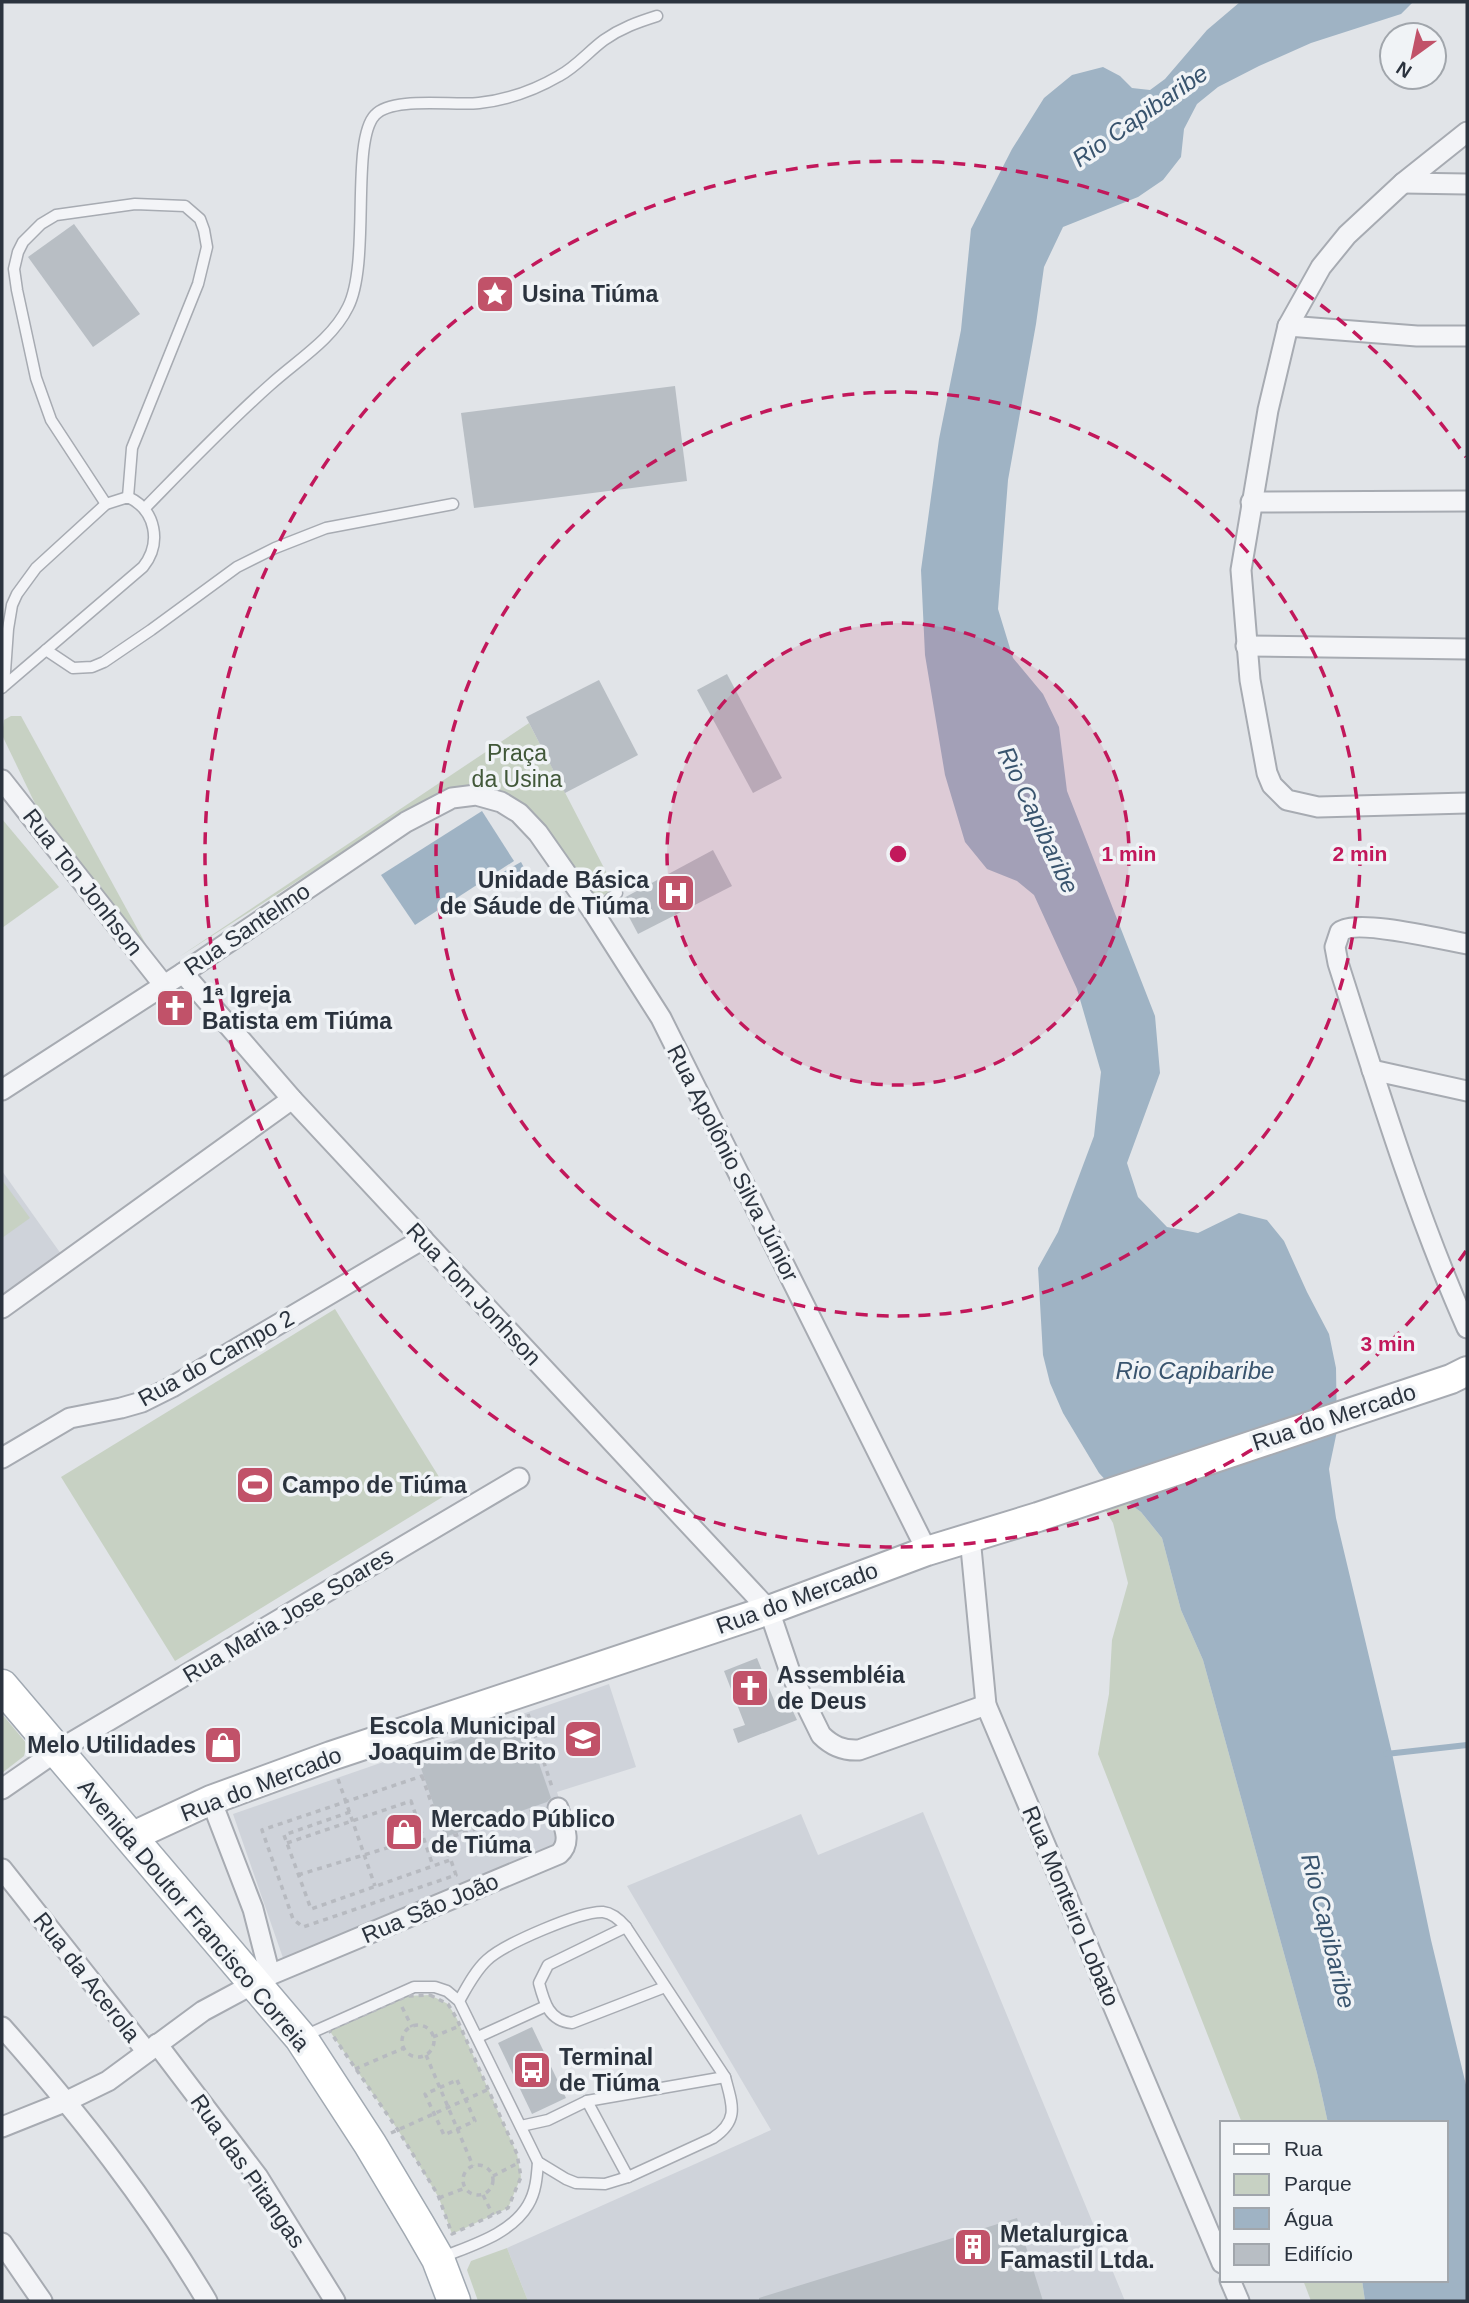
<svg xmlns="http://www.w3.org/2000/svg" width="1469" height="2303" font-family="Helvetica,sans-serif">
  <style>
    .built { fill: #cfd3da }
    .green { fill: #c7d1c3 }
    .water { fill: #9fb3c4 }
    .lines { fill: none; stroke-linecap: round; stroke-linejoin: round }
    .stream { stroke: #9fb3c4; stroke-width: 6 }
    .building { fill: #b8bec4 }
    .lane-casing { stroke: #a7abb2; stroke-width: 13 }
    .street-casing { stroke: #a7abb2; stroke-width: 23 }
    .secondary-casing { stroke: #a7abb2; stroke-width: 32 }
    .primary-casing { stroke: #a1a9b2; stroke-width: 35 }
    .path { stroke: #b7bac0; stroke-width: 3.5; stroke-dasharray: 5 5; stroke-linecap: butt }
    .lane { stroke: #f3f4f7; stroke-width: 10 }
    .street { stroke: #f3f4f7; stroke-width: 19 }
    .secondary { stroke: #fff; stroke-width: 28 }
    .primary { stroke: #fff; stroke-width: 32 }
    .ring { fill: none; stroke: #c2185b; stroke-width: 3.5; stroke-dasharray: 12 9 }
    .labels { text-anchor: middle; stroke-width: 7; stroke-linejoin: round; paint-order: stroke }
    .poi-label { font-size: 23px; font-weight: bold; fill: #2b333e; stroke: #f0f3f6; text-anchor: start }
    .park-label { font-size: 23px; fill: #415839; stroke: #f0f3f6 }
    .street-label { font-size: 23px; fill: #2b333e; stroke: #f0f3f6 }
    .water-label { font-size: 24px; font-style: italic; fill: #39546e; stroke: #f0f3f6 }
    .centre { fill: #c2185b; stroke: #f0f3f6; stroke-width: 3.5 }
    .ring-label { font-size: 21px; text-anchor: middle; font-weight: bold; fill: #c2185b; stroke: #f0f3f6; stroke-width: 7; stroke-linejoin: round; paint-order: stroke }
  </style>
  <rect width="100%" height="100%" fill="#e1e4e8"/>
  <g class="built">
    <polygon points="2,1171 66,1261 2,1306"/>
    <polygon points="609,1684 636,1767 557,1792 575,1851 283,1958 233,1814"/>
    <polygon points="923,1812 1125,2301 528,2301 507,2248 771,2130 627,1886 801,1814 818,1855"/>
  </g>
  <g class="green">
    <polygon points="11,716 21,716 149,950 42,818 2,735 4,720"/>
    <polygon points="529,723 617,893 595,896 582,887 503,793 480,786 442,791 418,804 179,957"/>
    <polygon points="2,819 59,887 2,928"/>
    <polygon points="2,1180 30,1218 2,1238"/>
    <polygon points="335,1309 449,1493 175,1661 61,1477"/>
    <polygon points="1123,1499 1141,1512 1162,1538 1181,1610 1203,1660 1317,2073 1328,2123 1242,2123 1098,1754 1109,1694 1112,1640 1128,1583 1113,1523 1104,1508"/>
    <polygon points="2,1714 27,1744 24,1756 2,1773"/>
    <polygon points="430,1995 448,2004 457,2019 517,2154 521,2177 508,2208 452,2234 439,2198 398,2130 329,2030 407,1996"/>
    <polygon points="507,2248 528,2301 478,2301 467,2270 471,2261"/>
    <polygon points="1303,2280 1362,2280 1365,2301 1311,2301"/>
  </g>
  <g class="water">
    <polygon points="1240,2 1413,2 1401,14 1311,43 1259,66 1218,87 1197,104 1184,129 1181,157 1163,180 1138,197 1063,227 1044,267 1036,324 1008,480 998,609 1013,658 1043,694 1059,727 1067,791 1155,1016 1160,1073 1127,1163 1138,1197 1167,1227 1198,1233 1239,1213 1267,1220 1284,1241 1307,1292 1329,1334 1336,1368 1337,1431 1329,1469 1336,1518 1392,1753 1431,1940 1467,2089 1467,2301 1365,2301 1362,2280 1446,2280 1446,2123 1328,2123 1317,2073 1203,1660 1181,1610 1162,1538 1141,1512 1123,1499 1099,1473 1063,1413 1050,1383 1043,1355 1038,1268 1058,1232 1094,1136 1101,1072 1077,989 1034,895 1017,881 987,869 965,842 945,775 925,655 921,570 939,439 961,330 971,229 1012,149 1044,98 1072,75 1103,67 1120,76 1132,88 1150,90 1165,79 1207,30"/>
    <polygon points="482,811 514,861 415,925 381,875"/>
    <polygon points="521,862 529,877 507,890 498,875"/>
  </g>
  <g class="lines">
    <polyline class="stream" points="1386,1754 1467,1745"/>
  </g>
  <g class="building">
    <polygon points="74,224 140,314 93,347 28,257"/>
    <polygon points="675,386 687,481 474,508 461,413"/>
    <polygon points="727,674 782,778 753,793 697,690"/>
    <polygon points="599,680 638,755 565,793 526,717"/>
    <polygon points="713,850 732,886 638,934 620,900"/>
    <polygon points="757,1658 778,1710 790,1705 797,1720 738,1743 733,1729 745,1725 724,1671"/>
    <polygon points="523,1717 551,1798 547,1802 445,1837 416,1754"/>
    <polygon points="224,1727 238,1757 221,1764 208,1734"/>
    <polygon points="532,2027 566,2098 532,2114 498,2043"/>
    <polygon points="1017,2218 1043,2301 759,2301 759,2298"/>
  </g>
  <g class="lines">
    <defs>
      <g id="lane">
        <polyline points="106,504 51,420 36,378 17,290 14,269 18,252 23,242 41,224 56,215 135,204 185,206 200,219 204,230 207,247 198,284 132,448 128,497"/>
        <path d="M 145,508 C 186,466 226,424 270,385 C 296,361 332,340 348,307 C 371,262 350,141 375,115 C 392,96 454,106 479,103 C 506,100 535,90 559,76 C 576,67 589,51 604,40 C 621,28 638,22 657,16"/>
        <polyline points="46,650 73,668 92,667 104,662 151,630 237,567 275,548 326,528 453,504"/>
        <path d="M 2,688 L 4,686 L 143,567 C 162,543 156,510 128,497 L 106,504 L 36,568 L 17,594 L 12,605 L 8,629 L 4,686"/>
        <polyline points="594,913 617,893"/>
        <path d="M 626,1927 L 548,1965 L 539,1983 C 544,2002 549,2021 572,2023 L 665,1987"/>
        <path d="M 304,2036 L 414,1987 L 435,1987 L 447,1991 L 459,2001 L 538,2162 L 566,2179 L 576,2183 L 605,2184 L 628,2177 L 713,2138 C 740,2120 732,2104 725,2077 L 626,1927 C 620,1920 612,1913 603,1912 C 580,1911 504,1944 487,1960 C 475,1971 467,1987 459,2001"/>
        <polyline points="478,2037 546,2006"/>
        <polyline points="587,2101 628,2177"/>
        <polyline points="521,2126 548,2120 587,2101 725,2077"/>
        <path d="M 443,2257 C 472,2245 511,2234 528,2205 C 536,2192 537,2176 538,2162"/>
      </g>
      <g id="street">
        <polyline points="1467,132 1403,183 1347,235 1321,267 1288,326 1268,410 1241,570 1250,680 1267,773 1272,785 1287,800 1318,807 1467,803"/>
        <polyline points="1403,183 1467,184"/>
        <polyline points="1288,326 1417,336 1467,336"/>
        <polyline points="1251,502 1467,501"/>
        <polyline points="1246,646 1467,649"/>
        <polyline points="2,780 163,984"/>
        <path d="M 1467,944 C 1444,940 1355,918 1340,932 L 1335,947 L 1338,963 C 1377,1085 1415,1211 1467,1328"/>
        <path d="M 183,973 L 292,1099 L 769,1610 L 790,1672 L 821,1735 C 832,1746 843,1751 859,1750 L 986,1705"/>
        <polyline points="1372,1070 1467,1091"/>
        <polyline points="2,1090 183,973 406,822 452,798 476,795 501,802 519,813 538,833 594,913 661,1018 927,1551"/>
        <polyline points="2,1308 292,1099"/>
        <polyline points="2,1458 70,1418 121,1408 142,1402 172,1387 423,1239"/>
        <polyline points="970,1537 986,1705 1222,2263"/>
        <polyline points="2,1789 57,1751 519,1478"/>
        <polyline points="211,1800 253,1909 270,1975"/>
        <polyline points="2,1869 147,2052"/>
        <path d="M 2,2027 C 80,2115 147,2200 207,2301"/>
        <polyline points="157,2044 258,2177 335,2301"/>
        <path d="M 2,2127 L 67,2101 L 108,2081 L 203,2011 L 270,1975 L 559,1854 C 573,1842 563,1824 558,1808"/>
        <polyline points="2,2243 42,2301"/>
        <polyline points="1230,2280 1239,2301"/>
      </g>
      <polyline id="secondary" points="131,1837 211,1800 331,1756 769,1610 927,1551 1038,1517 1451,1379 1467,1371"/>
      <polyline id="primary" points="2,1686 301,2038 370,2144 419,2226 438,2259 454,2301"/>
    </defs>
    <use href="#lane" class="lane-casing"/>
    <use href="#street" class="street-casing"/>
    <use href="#secondary" class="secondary-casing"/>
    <use href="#primary" class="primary-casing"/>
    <g class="path">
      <polyline points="528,1714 553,1790"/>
      <polygon points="422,1776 456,1875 303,1927 293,1919 262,1830"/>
      <polyline points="338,1779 375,1886"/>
      <polyline points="350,1812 284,1835 311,1909 450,1860"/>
      <polyline points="444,1839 542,1808"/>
      <polyline points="287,1843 411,1801 433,1866"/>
      <polyline points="298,1875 423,1837"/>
      <polygon points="430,1995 448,2004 457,2019 517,2154 521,2177 508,2208 452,2234 438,2195 398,2130 329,2030 407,1996"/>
      <polyline points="402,2007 412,2027"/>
      <circle cx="418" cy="2041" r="16"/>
      <polyline points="433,2037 457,2027"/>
      <polyline points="426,2055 473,2166"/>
      <polyline points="355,2069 404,2048"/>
      <polygon points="457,2080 475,2121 444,2135 425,2094"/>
      <polyline points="391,2133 489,2089"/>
      <circle cx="478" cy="2180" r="15"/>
      <polyline points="493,2176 518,2163"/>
      <polyline points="483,2195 493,2215"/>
      <polyline points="439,2198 465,2188"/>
    </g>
    <use href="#lane" class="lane"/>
    <use href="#street" class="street"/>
    <use href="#secondary" class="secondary"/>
    <use href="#primary" class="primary"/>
  </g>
  <circle cx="898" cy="854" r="231" fill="#c2185b" fill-opacity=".12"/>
  <g class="ring">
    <circle cx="898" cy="854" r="231"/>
    <circle cx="898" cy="854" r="462"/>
    <path d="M1466 1251A693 693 0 1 1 1466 457"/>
  </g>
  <defs>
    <symbol id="sight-square" viewBox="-11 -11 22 22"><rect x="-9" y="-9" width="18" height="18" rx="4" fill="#c15269" stroke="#f0f3f6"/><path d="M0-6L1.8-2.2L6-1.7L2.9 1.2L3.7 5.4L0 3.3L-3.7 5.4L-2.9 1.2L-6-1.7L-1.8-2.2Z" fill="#fff"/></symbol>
    <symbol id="hospital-square" viewBox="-11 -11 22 22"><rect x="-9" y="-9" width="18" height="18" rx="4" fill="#c15269" stroke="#f0f3f6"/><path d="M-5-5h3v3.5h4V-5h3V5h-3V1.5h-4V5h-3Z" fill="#fff"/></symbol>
    <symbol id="church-square" viewBox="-11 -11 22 22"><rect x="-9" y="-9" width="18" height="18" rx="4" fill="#c15269" stroke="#f0f3f6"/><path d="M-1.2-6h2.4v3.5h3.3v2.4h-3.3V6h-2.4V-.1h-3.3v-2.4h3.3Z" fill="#fff"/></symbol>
    <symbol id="stadium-square" viewBox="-11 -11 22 22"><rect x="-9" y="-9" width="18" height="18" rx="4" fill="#c15269" stroke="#f0f3f6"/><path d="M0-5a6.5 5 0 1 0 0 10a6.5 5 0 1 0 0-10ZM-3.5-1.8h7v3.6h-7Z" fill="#fff"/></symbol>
    <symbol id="school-square" viewBox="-11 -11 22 22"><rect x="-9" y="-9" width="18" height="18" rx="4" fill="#c15269" stroke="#f0f3f6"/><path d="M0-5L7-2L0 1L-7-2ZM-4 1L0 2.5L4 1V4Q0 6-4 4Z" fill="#fff"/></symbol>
    <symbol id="shop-square" viewBox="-11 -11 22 22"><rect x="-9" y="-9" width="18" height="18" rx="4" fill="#c15269" stroke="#f0f3f6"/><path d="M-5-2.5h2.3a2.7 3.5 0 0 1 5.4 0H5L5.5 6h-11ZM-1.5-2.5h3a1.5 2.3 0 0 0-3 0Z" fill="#fff"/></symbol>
    <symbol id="bus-square" viewBox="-11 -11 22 22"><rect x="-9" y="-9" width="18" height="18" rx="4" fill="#c15269" stroke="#f0f3f6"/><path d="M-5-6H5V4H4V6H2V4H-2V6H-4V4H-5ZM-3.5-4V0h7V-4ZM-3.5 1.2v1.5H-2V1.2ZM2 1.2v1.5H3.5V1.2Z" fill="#fff"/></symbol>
    <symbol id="building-square" viewBox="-11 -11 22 22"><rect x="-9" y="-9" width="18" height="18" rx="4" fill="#c15269" stroke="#f0f3f6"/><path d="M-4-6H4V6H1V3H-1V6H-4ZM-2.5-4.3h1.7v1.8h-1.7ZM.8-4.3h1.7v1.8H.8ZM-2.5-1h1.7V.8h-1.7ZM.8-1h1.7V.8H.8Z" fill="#fff"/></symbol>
  </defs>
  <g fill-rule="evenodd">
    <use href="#sight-square" x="473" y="272" width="44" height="44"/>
    <use href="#hospital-square" x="654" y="871" width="44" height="44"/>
    <use href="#church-square" x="153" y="986" width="44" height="44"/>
    <use href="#stadium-square" x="233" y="1463" width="44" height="44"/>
    <use href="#church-square" x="728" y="1666" width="44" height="44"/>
    <use href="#school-square" x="561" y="1717" width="44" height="44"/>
    <use href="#shop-square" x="201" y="1723" width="44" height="44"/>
    <use href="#shop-square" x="382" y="1810" width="44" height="44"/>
    <use href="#bus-square" x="510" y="2048" width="44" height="44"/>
    <use href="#building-square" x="951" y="2225" width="44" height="44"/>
  </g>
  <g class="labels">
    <g class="poi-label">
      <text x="522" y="302">Usina Tiúma</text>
      <text x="649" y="888" text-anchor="end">Unidade Básica<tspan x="649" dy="26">de Sáude de Tiúma</tspan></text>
      <text x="202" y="1003">1ª Igreja<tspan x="202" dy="26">Batista em Tiúma</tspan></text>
      <text x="282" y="1493">Campo de Tiúma</text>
      <text x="777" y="1683">Assembléia<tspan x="777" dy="26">de Deus</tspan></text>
      <text x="556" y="1734" text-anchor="end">Escola Municipal<tspan x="556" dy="26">Joaquim de Brito</tspan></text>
      <text x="196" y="1753" text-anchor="end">Melo Utilidades</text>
      <text x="431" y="1827">Mercado Público<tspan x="431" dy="26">de Tiúma</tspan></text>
      <text x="559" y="2065">Terminal<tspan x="559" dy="26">de Tiúma</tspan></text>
      <text x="1000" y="2242">Metalurgica<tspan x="1000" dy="26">Famastil Ltda.</tspan></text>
    </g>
    <g class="park-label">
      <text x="517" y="761">Praça<tspan x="517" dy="26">da Usina</tspan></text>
    </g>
    <g class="street-label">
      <text transform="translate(83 882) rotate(52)" y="8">Rua Ton Jonhson</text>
      <text transform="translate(247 929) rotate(-34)" y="8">Rua Santelmo</text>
      <text transform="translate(733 1163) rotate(63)" y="8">Rua Apolônio Silva Júnior</text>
      <text transform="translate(474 1294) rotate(47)" y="8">Rua Tom Jonhson</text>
      <text transform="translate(216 1358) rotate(-29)" y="8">Rua do Campo 2</text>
      <text transform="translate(1334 1417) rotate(-18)" y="8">Rua do Mercado</text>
      <text transform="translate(797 1598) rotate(-20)" y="8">Rua do Mercado</text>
      <text transform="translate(288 1615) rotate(-31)" y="8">Rua Maria Jose Soares</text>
      <text transform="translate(261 1784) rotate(-21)" y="8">Rua do Mercado</text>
      <text transform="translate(1071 1906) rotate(67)" y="8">Rua Monteiro Lobato</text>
      <text transform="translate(430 1908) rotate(-23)" y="8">Rua São João</text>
      <text transform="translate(194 1915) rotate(50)" y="8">Avenida Doutor Francisco Correia</text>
      <text transform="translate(87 1977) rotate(52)" y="8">Rua da Acerola</text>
      <text transform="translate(248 2171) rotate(55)" y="8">Rua das Pitangas</text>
    </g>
    <g class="water-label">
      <text transform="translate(1140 116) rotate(-35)" y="8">Rio Capibaribe</text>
      <text transform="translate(1038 820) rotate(65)" y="8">Rio Capibaribe</text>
      <text x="1195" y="1379">Rio Capibaribe</text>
      <text transform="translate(1328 1931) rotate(76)" y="8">Rio Capibaribe</text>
    </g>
  </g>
  <circle cx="898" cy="854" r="10" class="centre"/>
  <g class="ring-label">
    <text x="1129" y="861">1 min</text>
    <text x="1360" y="861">2 min</text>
    <text x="1388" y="1351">3 min</text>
  </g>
  <rect width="1469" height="2303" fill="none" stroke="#2b333e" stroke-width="7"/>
  <rect x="1220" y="2121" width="228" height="161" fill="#f0f3f6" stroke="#a1a6ac" stroke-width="2"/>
  <rect x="1234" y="2144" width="35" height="10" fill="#ffffff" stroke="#a1a6ac" stroke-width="2"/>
  <text x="1284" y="2156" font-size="21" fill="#2b333e">Rua</text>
  <rect x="1234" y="2174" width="35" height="21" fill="#c7d1c3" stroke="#a1a6ac" stroke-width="2"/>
  <text x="1284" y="2191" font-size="21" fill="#2b333e">Parque</text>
  <rect x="1234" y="2208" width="35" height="21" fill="#9fb3c4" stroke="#a1a6ac" stroke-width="2"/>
  <text x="1284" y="2226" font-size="21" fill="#2b333e">Água</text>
  <rect x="1234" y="2244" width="35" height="21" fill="#b8bec4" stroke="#a1a6ac" stroke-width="2"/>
  <text x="1284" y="2261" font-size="21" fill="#2b333e">Edifício</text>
  <g transform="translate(1413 56) rotate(213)"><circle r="33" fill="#f0f3f6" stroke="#a1a6ac" stroke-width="2"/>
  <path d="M0-5L12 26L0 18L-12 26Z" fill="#c15269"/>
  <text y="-10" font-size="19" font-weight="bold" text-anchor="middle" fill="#2b333e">N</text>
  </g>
</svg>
